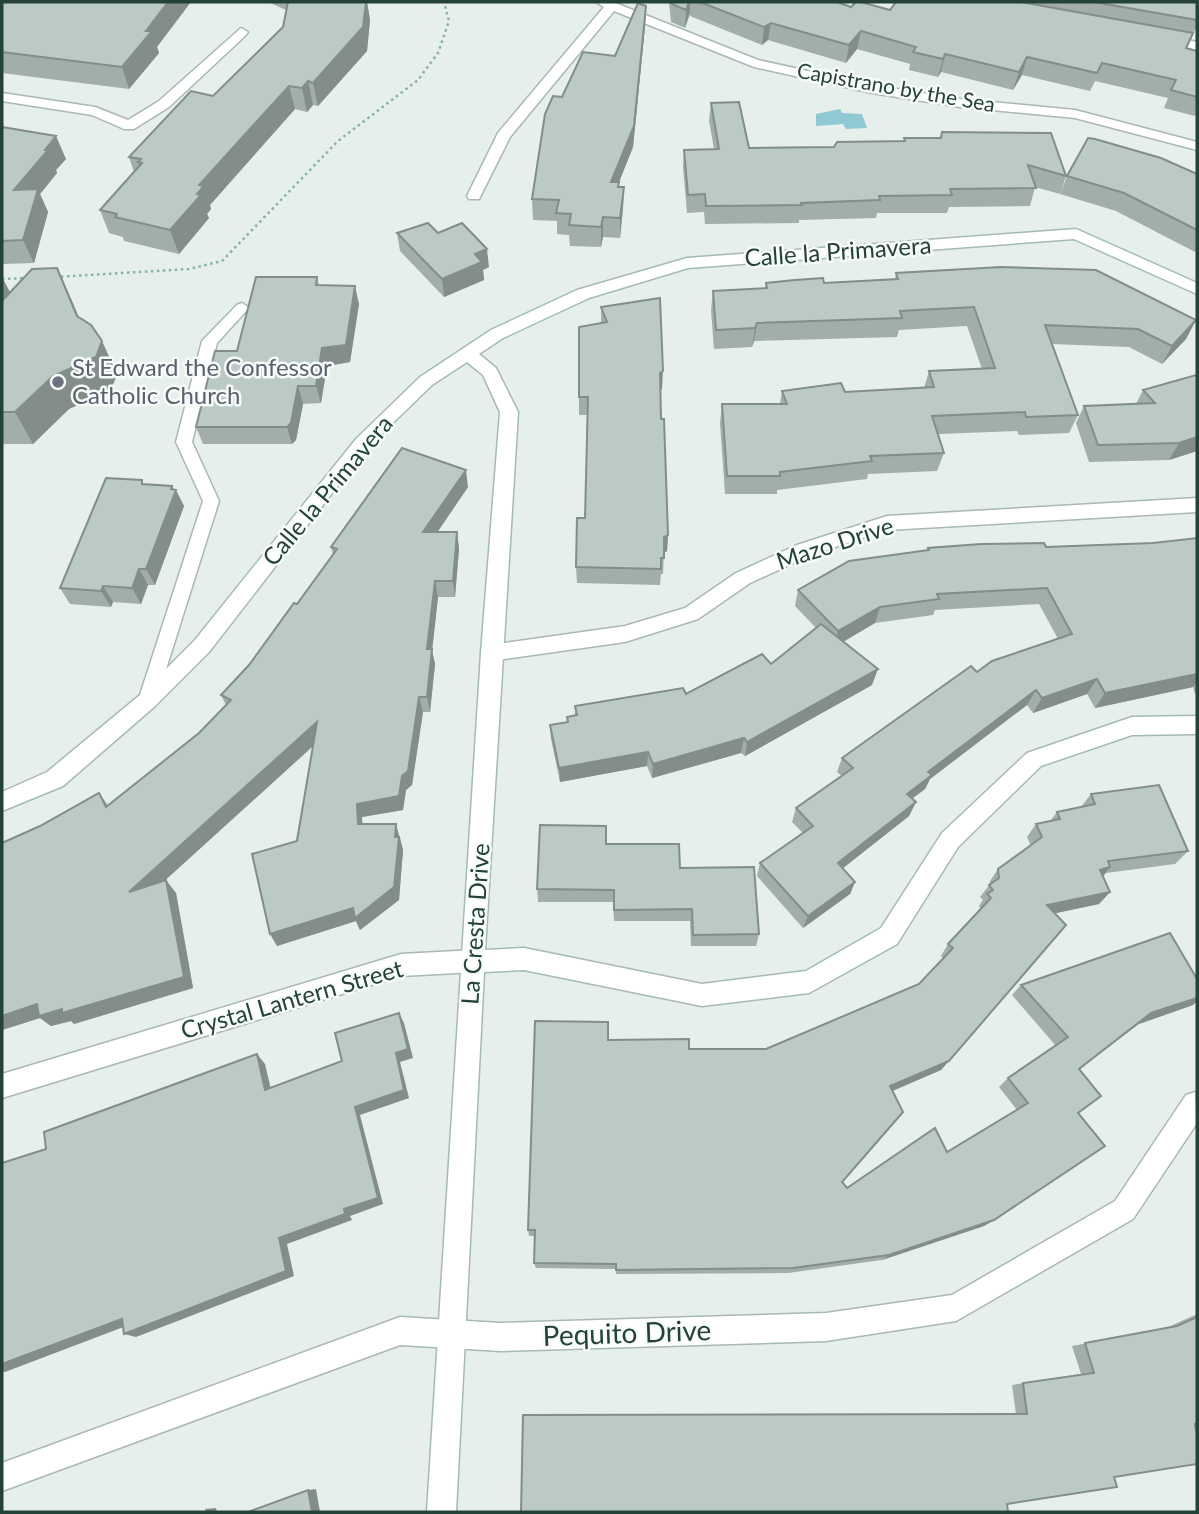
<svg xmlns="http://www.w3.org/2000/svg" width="1199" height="1514" font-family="Lato,sans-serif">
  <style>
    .water { fill: #8ec9d4 }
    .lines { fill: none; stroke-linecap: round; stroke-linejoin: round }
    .lane-casing { stroke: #a8b8b2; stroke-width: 3 }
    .street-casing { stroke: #a8b8b2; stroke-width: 3 }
    .secondary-casing { stroke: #a4bbb3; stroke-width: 3 }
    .path { stroke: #86b3a5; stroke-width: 2.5; stroke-dasharray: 2.5 3.5; stroke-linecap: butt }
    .lane { fill: #fff; fill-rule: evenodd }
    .street { fill: #fff; fill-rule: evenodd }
    .secondary { fill: #fff; fill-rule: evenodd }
    .wall { fill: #a1aea9 }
    .shaded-wall { fill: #838d89 }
    .building { fill: #bbcac4; stroke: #838d89; stroke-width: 2 }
    .worship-dot { fill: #6b7280; stroke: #f7fbf9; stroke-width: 2.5 }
    .labels { text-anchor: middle; stroke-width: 5; stroke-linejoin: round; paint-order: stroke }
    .far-street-label { font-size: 21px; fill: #24423a; stroke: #f7fbf9 }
    .street-label { font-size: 24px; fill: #24423a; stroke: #f7fbf9 }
    .worship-label { font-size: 24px; fill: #5b616d; stroke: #f7fbf9; text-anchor: start }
    .near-street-label { font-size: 28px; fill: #24423a; stroke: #f7fbf9 }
  </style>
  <rect width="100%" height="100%" fill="#e6efeb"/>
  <polygon class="water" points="840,109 842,113 862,114 867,128 846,129 843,124 816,126 816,114"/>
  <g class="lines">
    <defs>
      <polygon id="lane" points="242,303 249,308 217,343 192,442 219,501 156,701 154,707 140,707 138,701 203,501 176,442 202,341 237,305"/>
      <g id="street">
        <polygon points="596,2 613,2 758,60 872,85 960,99 1075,110 1197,142 1197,150 1075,118 960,107 872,93 754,67 614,11 510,137 479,199 469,199 467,196 498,133 604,7"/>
        <polygon points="241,28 248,32 246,35 169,107 134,129 124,129 92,115 2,101 2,93 95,107 128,120 159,101"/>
        <polygon points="1161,35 1197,42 1197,50 1156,42 1156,36"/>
        <polygon points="1197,498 1197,512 887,530 811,555 750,583 698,619 625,642 491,661 484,659 481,653 484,647 491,645 625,626 685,608 736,573 797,545 887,516"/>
        <polygon points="475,950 483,953 487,961 483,969 475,972 401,976 2,1098 2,1074 401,954"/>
        <polygon points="1195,1092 1197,1123 1133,1219 956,1321 826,1341 501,1351 400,1345 2,1491 2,1463 400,1317 501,1323 826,1313 952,1295 1115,1201 1186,1095"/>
      </g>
      <polygon id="secondary" points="1076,229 1197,283 1197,294 1074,239 688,268 589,298 503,338 479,354 496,368 518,412 485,950 524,948 702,984 806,971 881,928 942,833 1027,753 1132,717 1197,716 1197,734 1132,735 1041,766 958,847 897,944 809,993 702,1006 524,970 484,972 456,1512 427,1512 481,653 500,412 483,375 467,362 432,385 368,447 209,652 154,707 63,786 2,811 2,792 47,772 140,695 195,640 356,439 420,377 491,330 577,290 687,258"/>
    </defs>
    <use href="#lane" class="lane-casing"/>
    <use href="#street" class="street-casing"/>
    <use href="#secondary" class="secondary-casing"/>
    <g class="path">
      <polyline points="55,277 189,269 222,261 338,141 418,80 438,53 449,21 444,2"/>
      <polyline points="2,279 29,278"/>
    </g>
    <use href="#lane" class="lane"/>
    <use href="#street" class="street"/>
    <use href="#secondary" class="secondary"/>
  </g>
  <g class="wall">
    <polygon points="2,2 157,47 159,53 129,89 2,73"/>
    <polygon points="268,2 367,2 370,20 367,51 318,106 313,105 307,112 295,109 210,205 211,209 207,214 209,218 179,254 124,241 123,237 109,233 100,210 134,172 129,157 213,96 283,27 286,10"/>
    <polygon points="669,2 837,2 851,7 890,10 896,2 1197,2 1197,26 1187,48 1197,51 1197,112 1195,116 1164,108 1168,98 1095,81 1090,91 1022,75 1013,90 941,72 938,77 909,70 910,64 857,49 846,63 768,40 762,45 690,16 690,13 685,28 671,22"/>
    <polygon points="646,6 645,26 633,147 619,182 619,187 624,187 623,208 620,238 603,237 601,247 570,246 569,235 557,234 557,221 533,220 532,199 562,97 615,56"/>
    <polygon points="711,103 749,148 834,147 904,142 904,138 940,138 942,132 1066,176 1060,194 1035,187 1030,206 949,207 947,213 877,213 876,218 799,220 799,223 705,224 704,212 687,213 683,167 684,150 714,149 709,121"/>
    <polygon points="2,127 66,159 56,170 57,173 40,194 48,212 34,263 2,264"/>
    <polygon points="1197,174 1197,253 1116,211 1060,194 1067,176"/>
    <polygon points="397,233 438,233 489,267 483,270 484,280 444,297 400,251"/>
    <polygon points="57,268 78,317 117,374 111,390 69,409 33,444 2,444 2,279 3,279 10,292"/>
    <polygon points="896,273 1196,320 1186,339 1162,364 1129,347 1052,344 1078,415 1069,433 1019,435 1017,431 938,434 944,453 937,471 868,474 867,479 777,490 777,494 725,494 720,423 722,404 780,404 782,391 845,392 924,388 929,371 982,369 967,326 899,330 897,337 754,341 752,347 714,349 711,310 713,291 765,288 766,283 824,283 895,279"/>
    <polygon points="317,277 319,285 359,304 350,362 327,366 321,403 303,404 296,440 292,444 203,444 196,427 237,351"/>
    <polygon points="601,307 662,389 660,390 668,535 667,551 664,553 663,574 661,574 660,585 577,583 576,567 585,518 587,415 579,415 579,327 601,323"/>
    <polygon points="1143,390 1197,451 1169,460 1089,462 1076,423 1084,406 1136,404"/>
    <polygon points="143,484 172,486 184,506 155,585 148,585 141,604 113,602 111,607 70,604 60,588"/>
    <polygon points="468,487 437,532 457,532 459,549 455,597 438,597 432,651 435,664 430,712 423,712 412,785 406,790 403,810 362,817 362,824 400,837 403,850 399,900 360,930 356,921 277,946 313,746 164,881 176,893 193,988 74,1024 71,1021 51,1026 40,1018 2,1030 2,843 40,826 99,793 108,805 199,733 226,705 221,695 249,665 297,604 333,555 331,547"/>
    <polygon points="1197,538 1197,694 1195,694 1193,687 1095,708 1087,694 1033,713 1027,705 930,779 925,789 912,799 916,802 909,816 843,868 855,882 850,894 803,928 757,876 760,863 803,833 792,822 796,808 842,776 837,772 842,758 977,672 1058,639 1039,604 935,610 933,615 875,623 843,642 872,685 745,756 741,753 652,778 647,766 560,782 551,739 550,725 567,722 567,717 575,715 575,706 686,694 771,664 816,628 795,606 798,590 927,551 928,548 1046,547 1153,543"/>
    <polygon points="1091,794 1188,851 1175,864 1106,873 1103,876 1110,892 1099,904 1055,913 941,1070 892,1091 842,1182 847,1188 947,1152 1017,1110 999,1087 1008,1078 1056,1046 1012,995 1021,985 1196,977 1197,975 1197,1001 1193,1005 1139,1024 1079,1069 1078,1113 994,1220 984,1226 882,1260 788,1273 616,1274 616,1269 536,1268 534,1263 535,1236 529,1236 528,1230 608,1040 689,1049 766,1049 919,984 943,958 941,956 948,944 981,909 979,906 983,900 980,897 990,884 990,881 998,869 1031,846 1027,837 1036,824 1050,821 1057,812 1081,807"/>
    <polygon points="606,844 680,868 759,934 756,946 691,946 690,921 614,921 613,902 538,902 537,889"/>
    <polygon points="1197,1314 1197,1423 1114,1477 1007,1504 521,1512 1016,1414 1012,1385 1081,1374 1072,1346 1164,1329"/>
  </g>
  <g class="shaded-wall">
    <polygon points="168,2 191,2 157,47 159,53 129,89 122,67 146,31"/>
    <polygon points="366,2 367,2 370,20 367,51 318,106 313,83"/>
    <polygon points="689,2 690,2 690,13 685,28 686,10"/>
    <polygon points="646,6 645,26 633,147 619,182 619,203 611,182"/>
    <polygon points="771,23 768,40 762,45 764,27"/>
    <polygon points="861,31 857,49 846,63 849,45"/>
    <polygon points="945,54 941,72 938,77 943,59"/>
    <polygon points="1027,57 1022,75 1013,90 1019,72"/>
    <polygon points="308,81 313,105 307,112 302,88"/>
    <polygon points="289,86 295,109 210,205 211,209 207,214 209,218 179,254 170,230 197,194 199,185"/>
    <polygon points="56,136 66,159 56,170 57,173 40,194 48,212 34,263 23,240 14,190"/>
    <polygon points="624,187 623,208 620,238 620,218"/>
    <polygon points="603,217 603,237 601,247 601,227"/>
    <polygon points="487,249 489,267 483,270 484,280 444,297 442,279 475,254"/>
    <polygon points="57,268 72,301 92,349 77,316"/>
    <polygon points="3,279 20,312 2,326 2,283"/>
    <polygon points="355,286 359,304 350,362 327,366 321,403 316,386 322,348"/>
    <polygon points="1196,320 1186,339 1162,364 1172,346"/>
    <polygon points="757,323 754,341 752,347 755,328"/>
    <polygon points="102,341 117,374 111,390 69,409 33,444 15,412 53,376"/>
    <polygon points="663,371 662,389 659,391 660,373"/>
    <polygon points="298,386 303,404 296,440 292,444 287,427"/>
    <polygon points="1197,437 1197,451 1169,460 1179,443"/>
    <polygon points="466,470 468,487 426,549 423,532"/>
    <polygon points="172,486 175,492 176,490 184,506 155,585 146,569"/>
    <polygon points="457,532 459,549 455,597 453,581"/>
    <polygon points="668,535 667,551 662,554 664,537"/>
    <polygon points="139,569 148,585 141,604 132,588"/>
    <polygon points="435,581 438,597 432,651 435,664 430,712 427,697 427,649"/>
    <polygon points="103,586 113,602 111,607 101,591"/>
    <polygon points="880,607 875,623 834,647 838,631"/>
    <polygon points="878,669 872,685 745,756 747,742"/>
    <polygon points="1197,674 1197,682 1193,687 1095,708 1105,693"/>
    <polygon points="1097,679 1087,694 1033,713 1042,698"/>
    <polygon points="1036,690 1027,705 930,779 925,789 900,807 907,794 928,772"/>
    <polygon points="419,697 423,712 412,785 406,790 403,810 362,817 363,837 358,824 357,804 402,776"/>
    <polygon points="317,722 323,737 139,904 129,892"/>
    <polygon points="744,738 741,753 652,778 653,764"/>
    <polygon points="648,752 647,766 560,782 559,768"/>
    <polygon points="916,802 909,816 833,876 838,863"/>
    <polygon points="396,824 403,850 399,900 360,930 356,921 277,946 270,934 395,837"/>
    <polygon points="1110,867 1100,880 1100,870"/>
    <polygon points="166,880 176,893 193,988 74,1024 71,1021 51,1026 40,1018 2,1030 2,1016"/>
    <polygon points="855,882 850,894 803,928 808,916"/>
    <polygon points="1110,892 1099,904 1038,917 1047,905"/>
    <polygon points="1197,998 1197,1001 1193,1005 1139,1024 1151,1013"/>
    <polygon points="399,1013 404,1023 413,1058 400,1062 409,1098 360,1115 383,1204 350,1216 352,1220 287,1244 294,1276 136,1337 124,1334 279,1238 344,1209 355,1107 396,1053"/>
    <polygon points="257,1054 265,1064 273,1098 265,1090"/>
    <polygon points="949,1061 941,1070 883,1095 890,1086"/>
    <polygon points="994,1220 984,1226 882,1260 889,1255"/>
    <polygon points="122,1319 134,1323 5,1372 2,1371 2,1364"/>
    <polygon points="316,1489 320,1512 312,1512 308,1490"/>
    <polygon points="216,1508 217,1512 206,1512 205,1509"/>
  </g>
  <g class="building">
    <polygon points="2,2 168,2 146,31 152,31 122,67 2,52"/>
    <polygon points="288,2 366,2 363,27 313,83 308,81 302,88 289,86 199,185 204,186 197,194 201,195 170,230 115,217 117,214 100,210 142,163 138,162 141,159 129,157 191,91 213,96 283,27"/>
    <polygon points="671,2 689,2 686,10 672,4"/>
    <polygon points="700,2 837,2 851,7 856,2 861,2 890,10 896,2 1021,2 1193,33 1186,48 1197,51 1197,97 1171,90 1176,80 1102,63 1097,73 1027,57 1019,72 945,54 943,59 913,52 916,47 861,31 849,45 771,23 764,27"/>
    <polygon points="1094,2 1197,2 1197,20"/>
    <polygon points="638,3 646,6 634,126 611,182 619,182 618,187 624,187 620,218 603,217 601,227 569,225 571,214 556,213 559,200 532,199 545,114 553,96 562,97 583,52 615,56"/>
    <polygon points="739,102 749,148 834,147 837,142 905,141 904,138 941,138 942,132 1051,133 1066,176 1028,165 1036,188 950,189 952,195 879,196 880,200 801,203 802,205 706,206 705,194 688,195 684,150 719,149 711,103"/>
    <polygon points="2,127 56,136 45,150 48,150 14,190 38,189 23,240 2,241"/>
    <polygon points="1088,138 1095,139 1161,158 1197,174 1197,230 1124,193 1067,176"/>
    <polygon points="428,223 438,233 462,223 487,249 475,254 482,262 442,279 397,233"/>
    <polygon points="1001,267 1096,270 1196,320 1172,346 1138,329 1045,325 1078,415 1026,417 1025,412 932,416 944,453 870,456 872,461 780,472 780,476 727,476 722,404 787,404 782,391 841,383 845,392 934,387 929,371 995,368 974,307 900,311 902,318 757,323 755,328 716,330 713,291 767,288 766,283 795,280 823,278 824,283 898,279 896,273"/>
    <polygon points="57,268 77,316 91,325 102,341 96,357 53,376 15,412 2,412 2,301 32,269"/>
    <polygon points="256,277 317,277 316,285 355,286 346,345 322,348 316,386 298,386 291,423 287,427 196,427 215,351 237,351"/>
    <polygon points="660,298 663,371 660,373 661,419 664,419 668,535 664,537 664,558 661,558 661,569 576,567 577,518 585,518 588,397 579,397 579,327 607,322 601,307"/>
    <polygon points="1196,375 1197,376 1197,437 1179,443 1098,445 1084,406 1155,403 1143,390"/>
    <polygon points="402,448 466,470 423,532 457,532 453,581 435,581 427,649 432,649 427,697 419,697 408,771 402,776 399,796 357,804 358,824 396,824 395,837 399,837 394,887 355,918 353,908 270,934 252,854 297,841 317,722 129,892 166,880 184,977 62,1013 62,1009 39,1016 37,1004 2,1016 2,843 40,826 99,793 106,807 199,733 231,700 221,695 249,665 294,603 297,604 337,549 331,547"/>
    <polygon points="106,478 142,480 142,484 172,486 171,489 176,490 146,569 139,569 132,588 103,586 101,591 60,588"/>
    <polygon points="1197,538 1197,674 1105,693 1097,679 1042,698 1036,690 928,772 932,775 907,794 916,802 838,863 855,882 808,916 760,863 813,826 796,808 853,768 842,758 971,666 977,672 992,661 1072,634 1047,588 937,594 939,599 880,607 838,631 798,590 849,561 929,550 928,548 981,544 1044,543 1046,547 1153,543"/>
    <polygon points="821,624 878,669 747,742 744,738 653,764 648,752 559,768 550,725 568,722 567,717 577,715 575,706 683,688 686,694 762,654 771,664"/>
    <polygon points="1159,785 1188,851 1108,861 1110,867 1100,870 1110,892 1047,905 1066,925 949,1061 890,1086 903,1112 842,1182 847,1188 935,1128 947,1152 1028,1103 1008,1078 1068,1037 1021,985 1170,933 1197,979 1197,998 1151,1013 1079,1069 1101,1096 1078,1113 1105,1146 994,1220 889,1255 793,1268 616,1270 616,1264 534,1263 535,1230 528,1230 535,1021 608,1022 608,1040 689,1039 689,1049 766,1049 919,984 953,948 948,944 991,898 987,894 993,890 989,885 999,878 998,869 1042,837 1036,824 1060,819 1057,812 1095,804 1091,794"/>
    <polygon points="540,825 606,826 606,844 679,844 680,868 754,867 759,934 693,935 692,909 614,910 614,890 537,889"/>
    <polygon points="399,1013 408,1049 396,1053 404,1090 355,1107 378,1198 344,1209 345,1214 279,1238 286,1271 124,1334 122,1319 2,1364 2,1163 46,1149 44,1132 257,1054 265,1090 342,1061 335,1033"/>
    <polygon points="1197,1317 1197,1423 1195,1424 1197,1435 1197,1464 1114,1477 1117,1487 1007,1504 1008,1512 521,1512 523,1415 1027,1414 1023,1383 1094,1373 1085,1343 1177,1326"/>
    <polygon points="308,1490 312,1512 248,1512"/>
  </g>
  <circle class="worship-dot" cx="58" cy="382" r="7"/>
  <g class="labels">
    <g class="far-street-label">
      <text transform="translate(896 88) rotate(10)" y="7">Capistrano by the Sea</text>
    </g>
    <g class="street-label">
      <text transform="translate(838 252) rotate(-4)" y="8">Calle la Primavera</text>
      <text transform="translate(328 491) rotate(-50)" y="8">Calle la Primavera</text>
      <text transform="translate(835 544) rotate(-18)" y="8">Mazo Drive</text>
      <text transform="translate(476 924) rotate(-86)" y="8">La Cresta Drive</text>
      <text transform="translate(292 1000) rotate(-16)" y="8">Crystal Lantern Street</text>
    </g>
    <g class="worship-label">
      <text x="72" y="376">St Edward the Confessor<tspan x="72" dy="28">Catholic Church</tspan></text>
    </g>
    <g class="near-street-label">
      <text transform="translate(627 1333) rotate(-2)" y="10">Pequito Drive</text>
    </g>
  </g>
  <rect width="1199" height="1514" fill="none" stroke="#24423a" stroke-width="7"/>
</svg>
